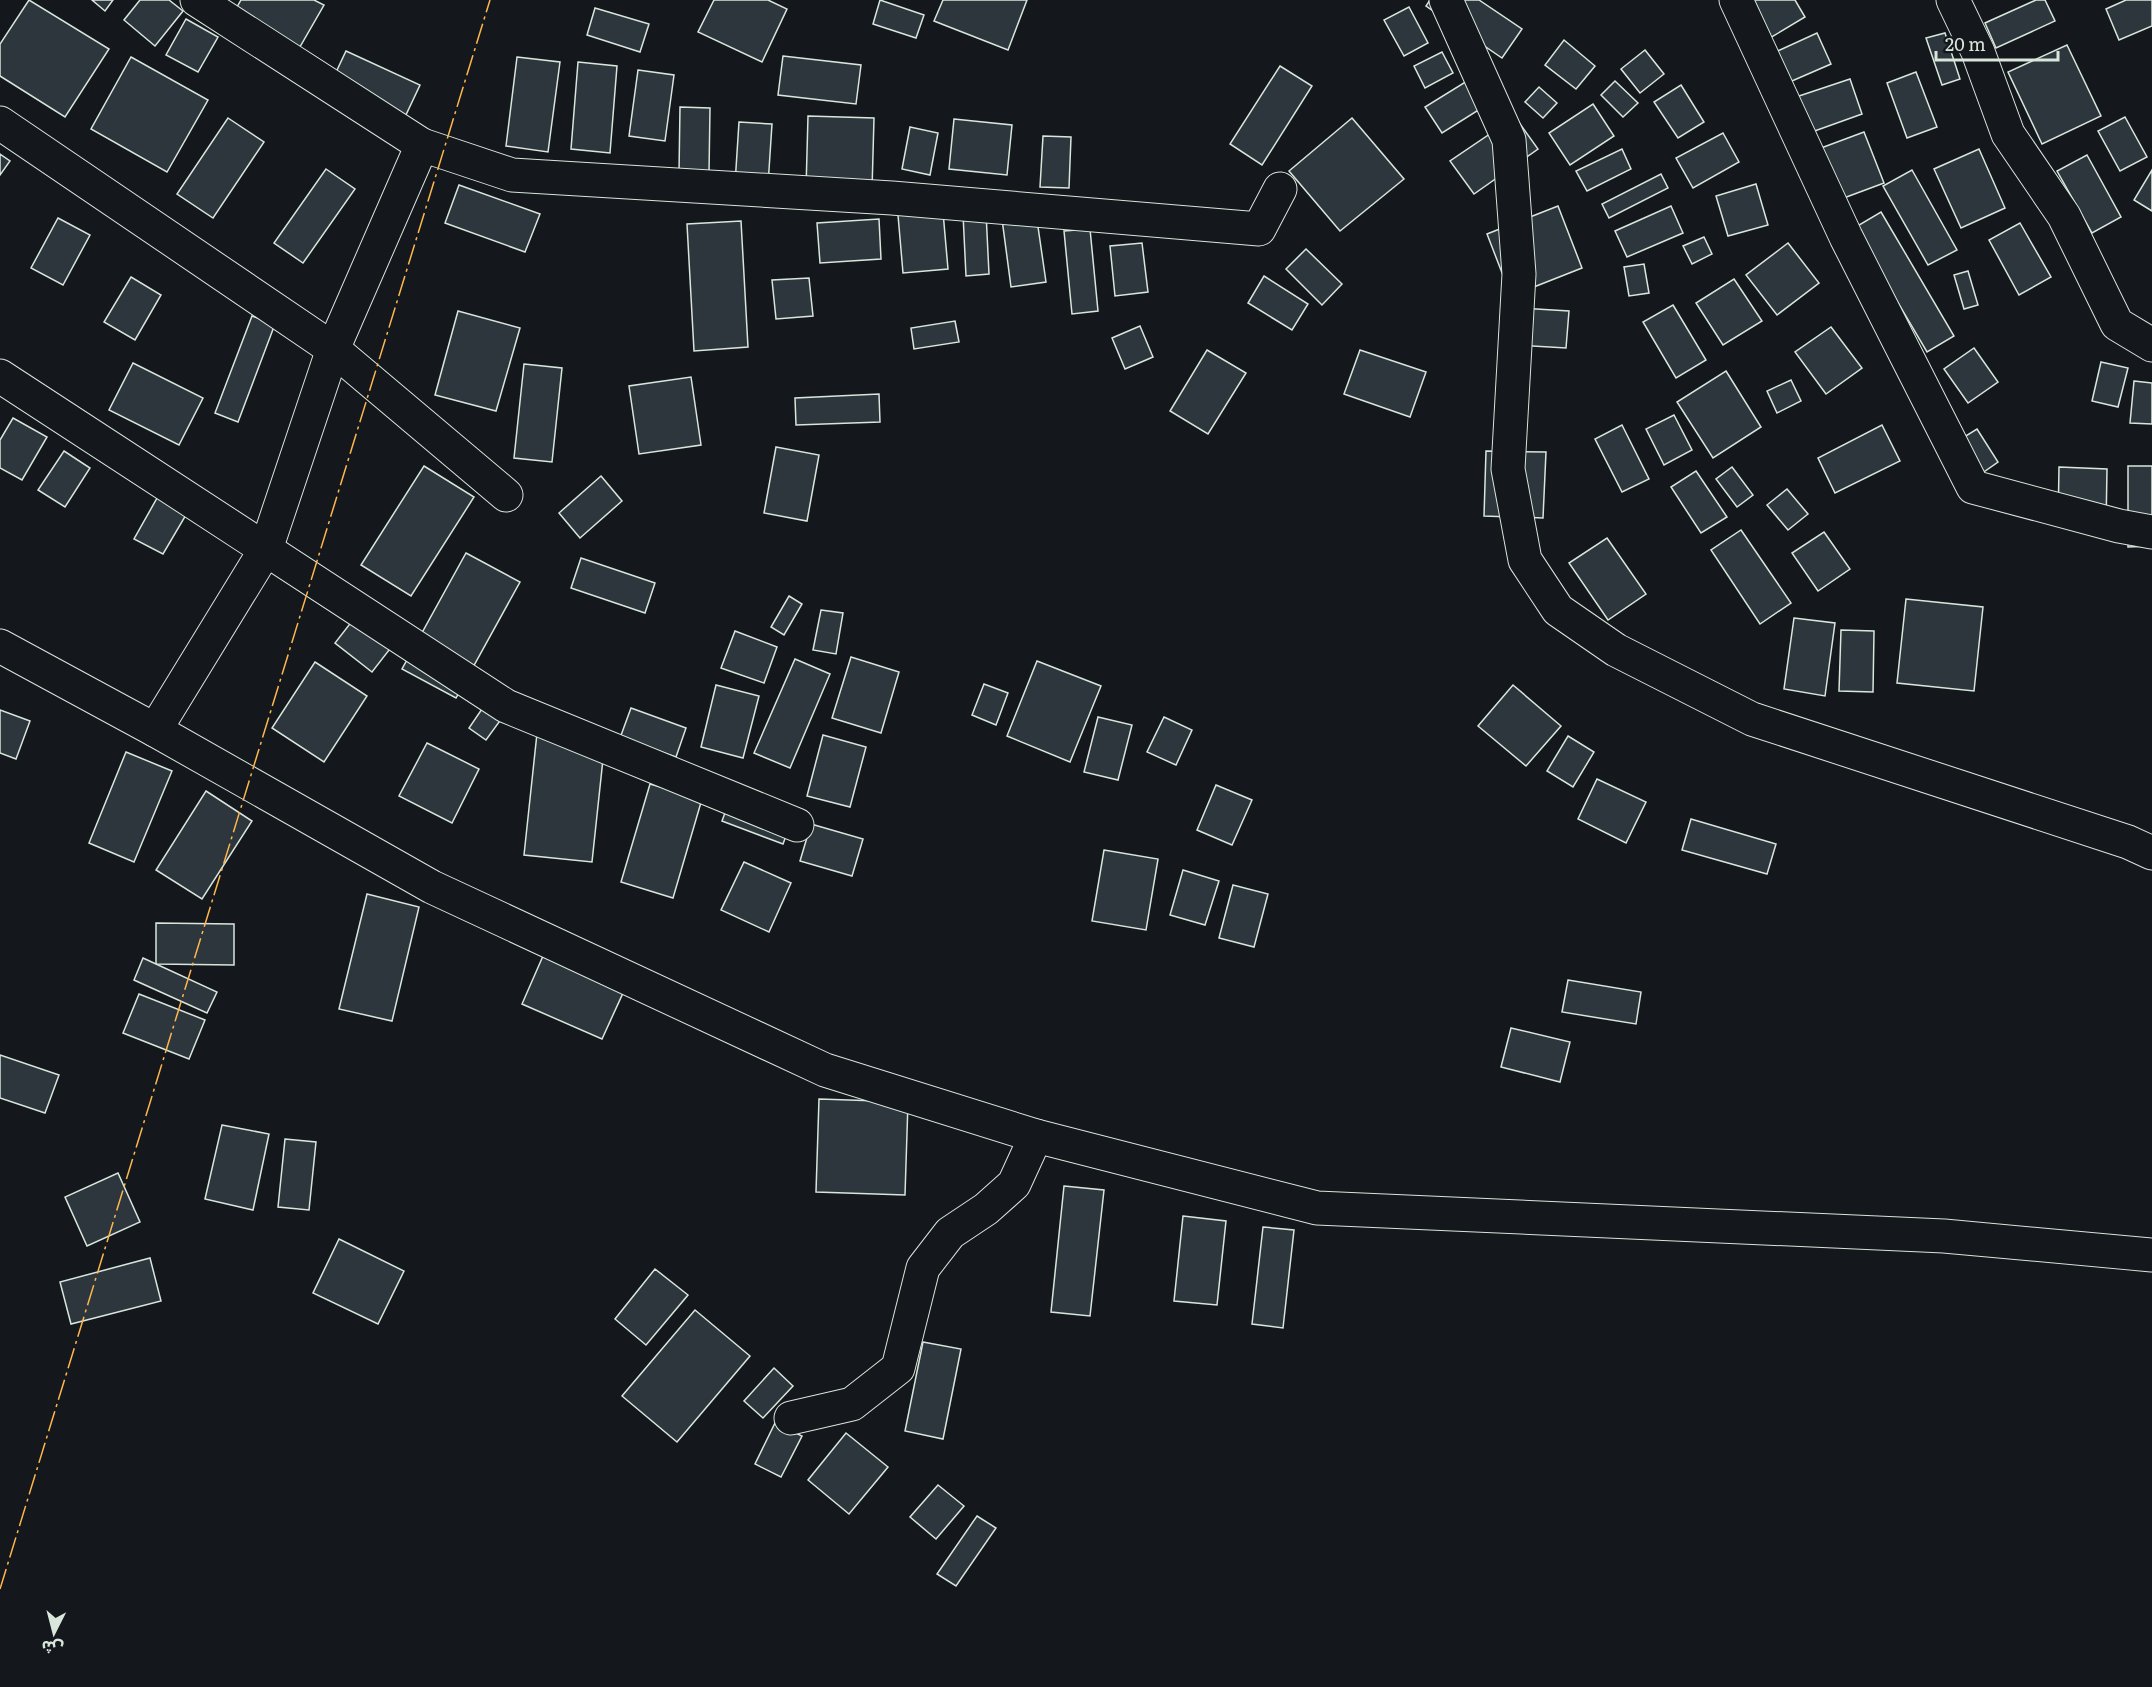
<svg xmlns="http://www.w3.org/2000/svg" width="2152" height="1687" font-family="Literata,'Noto Sans Arabic',serif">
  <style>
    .building { fill: #2c363c; stroke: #d8e6dc; stroke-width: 1.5 }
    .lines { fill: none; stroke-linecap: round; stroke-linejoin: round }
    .minor-casing { stroke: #d8e6dc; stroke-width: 35 }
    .minor { stroke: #14181c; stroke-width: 33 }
    .power { stroke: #ffb74d; stroke-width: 1.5; stroke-dasharray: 21 4.5 3 4.5; stroke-linecap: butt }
  </style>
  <rect width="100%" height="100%" fill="#14181c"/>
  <g class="building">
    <polygon points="29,0 109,49 65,117 0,76 0,44"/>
    <polygon points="92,0 113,0 105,11"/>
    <polygon points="140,0 169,0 183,11 155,46 124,20"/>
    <polygon points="241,0 314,0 324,5 297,52 233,14"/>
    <polygon points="714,0 768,0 787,9 762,62 698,32"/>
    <polygon points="880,0 924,15 916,38 873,24"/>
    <polygon points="943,0 1027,0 1008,50 934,21"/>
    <polygon points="1430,0 1479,0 1522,29 1502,58 1426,6"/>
    <polygon points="1747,0 1795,0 1805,17 1770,38"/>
    <polygon points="2036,0 2045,0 2055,21 1996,48 1985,23"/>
    <polygon points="2126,0 2152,0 2152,26 2119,40 2106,9"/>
    <polygon points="1409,7 1428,43 1404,56 1384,20"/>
    <polygon points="595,8 649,24 640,52 587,35"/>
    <polygon points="186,19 218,37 198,72 166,55"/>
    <polygon points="1817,33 1831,64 1785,84 1771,54"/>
    <polygon points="1945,33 1960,79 1942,85 1926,38"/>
    <polygon points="1564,40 1595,66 1576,89 1545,65"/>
    <polygon points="2067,45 2101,116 2042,144 2008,72"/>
    <polygon points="1645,50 1664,74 1640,93 1621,69"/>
    <polygon points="346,51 420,85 404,119 330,85"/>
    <polygon points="1442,52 1453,73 1425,88 1414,66"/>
    <polygon points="783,56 861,65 856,104 778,95"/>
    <polygon points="131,57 208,100 167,172 91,129"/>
    <polygon points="517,57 560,62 548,152 506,146"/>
    <polygon points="578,62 617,66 610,153 571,149"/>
    <polygon points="1280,66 1312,86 1262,165 1230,144"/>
    <polygon points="1488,68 1504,94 1442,133 1425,107"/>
    <polygon points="638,70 674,75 665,141 629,136"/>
    <polygon points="1916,72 1937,127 1907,138 1887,83"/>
    <polygon points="1850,79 1862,114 1809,133 1796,97"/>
    <polygon points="1615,81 1638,103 1623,117 1601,95"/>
    <polygon points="1681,85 1704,122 1678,138 1654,102"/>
    <polygon points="1539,87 1557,103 1543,118 1525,102"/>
    <polygon points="1593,104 1614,136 1570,165 1549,133"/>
    <polygon points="680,107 710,108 709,173 679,173"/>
    <polygon points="808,116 874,118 872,190 806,189"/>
    <polygon points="1515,117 1538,149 1474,194 1450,161"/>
    <polygon points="2125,117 2147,157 2120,171 2098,131"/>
    <polygon points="228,118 264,142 213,218 177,194"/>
    <polygon points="1352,118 1404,179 1340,231 1289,171"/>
    <polygon points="954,119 1012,125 1007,175 949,169"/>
    <polygon points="739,122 772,124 768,185 735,184"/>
    <polygon points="910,127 938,133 930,175 902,169"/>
    <polygon points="1864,132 1884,183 1825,205 1805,154"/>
    <polygon points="1723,133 1739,162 1693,188 1676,158"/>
    <polygon points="1043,136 1071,137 1069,188 1040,187"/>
    <polygon points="1622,149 1631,169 1587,191 1576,171"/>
    <polygon points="1979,149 2005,208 1961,228 1934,169"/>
    <polygon points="0,154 10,161 0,175"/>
    <polygon points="2087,155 2121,217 2092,233 2057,171"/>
    <polygon points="326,169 355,189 303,263 274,243"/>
    <polygon points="1912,170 1957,250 1928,265 1883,186"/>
    <polygon points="2152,170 2152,211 2134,200"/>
    <polygon points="1661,174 1668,188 1609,218 1602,204"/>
    <polygon points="1756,184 1768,225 1728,236 1716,196"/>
    <polygon points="459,185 540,214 525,252 445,223"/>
    <polygon points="985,192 989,274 966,276 962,193"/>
    <polygon points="1558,206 1582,268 1511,296 1487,234"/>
    <polygon points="1671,206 1683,233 1627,257 1615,231"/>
    <polygon points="943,212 948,269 903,273 898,215"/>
    <polygon points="1881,212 1954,336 1927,352 1854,228"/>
    <polygon points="1036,213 1046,282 1011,287 1002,219"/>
    <polygon points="58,218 90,235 63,285 31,268"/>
    <polygon points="879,219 881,259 820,263 817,223"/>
    <polygon points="741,221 748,347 694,351 687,224"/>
    <polygon points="2020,223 2051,277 2019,295 1989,240"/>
    <polygon points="1090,229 1098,311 1072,314 1064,231"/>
    <polygon points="1704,237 1712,254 1692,264 1683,246"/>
    <polygon points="1142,243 1148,292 1115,296 1110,246"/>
    <polygon points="1788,243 1819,283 1777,315 1746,275"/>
    <polygon points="1306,249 1342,284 1322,305 1286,269"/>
    <polygon points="1644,264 1649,293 1629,296 1624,267"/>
    <polygon points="1968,271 1978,305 1964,309 1954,275"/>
    <polygon points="1264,276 1308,304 1292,330 1248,303"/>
    <polygon points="131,277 161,295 135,340 104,322"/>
    <polygon points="809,278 813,316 776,319 772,280"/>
    <polygon points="1734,279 1762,321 1723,345 1696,303"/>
    <polygon points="1673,305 1706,360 1676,378 1643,322"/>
    <polygon points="1503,307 1569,311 1566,348 1500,344"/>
    <polygon points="458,311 520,328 496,411 435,395"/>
    <polygon points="252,316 275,324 238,422 215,413"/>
    <polygon points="955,321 959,342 914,349 911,328"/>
    <polygon points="1140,326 1153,357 1125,369 1112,338"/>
    <polygon points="1831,327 1862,368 1826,394 1795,352"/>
    <polygon points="1974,348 1998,382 1968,403 1944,369"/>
    <polygon points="1207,350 1246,373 1208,434 1170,411"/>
    <polygon points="1360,350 1426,372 1410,417 1344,394"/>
    <polygon points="2101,362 2128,368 2118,407 2092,401"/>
    <polygon points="133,363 203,398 179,445 109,410"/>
    <polygon points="524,364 562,368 552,462 514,458"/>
    <polygon points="1726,371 1761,427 1713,458 1677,402"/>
    <polygon points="691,377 701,445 639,454 629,386"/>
    <polygon points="1791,380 1801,401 1777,413 1767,391"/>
    <polygon points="2134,381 2152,383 2152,424 2130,423"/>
    <polygon points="879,394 880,422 796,425 795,398"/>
    <polygon points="1674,415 1692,450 1664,465 1646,429"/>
    <polygon points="13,418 47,437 22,480 0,468 0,440"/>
    <polygon points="1622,425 1649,479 1622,492 1595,439"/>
    <polygon points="1882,425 1900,461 1835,493 1818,458"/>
    <polygon points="1977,429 1998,462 1978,476 1956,442"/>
    <polygon points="776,447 819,455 807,521 764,513"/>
    <polygon points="64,451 90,468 65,507 38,490"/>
    <polygon points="1486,451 1546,452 1543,518 1484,516"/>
    <polygon points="424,466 474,497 411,596 361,565"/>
    <polygon points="2128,466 2152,466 2152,546 2128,547"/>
    <polygon points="1732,467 1753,495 1737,507 1716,479"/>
    <polygon points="2059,467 2107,469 2106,527 2058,526"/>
    <polygon points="1696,471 1727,517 1701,533 1671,487"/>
    <polygon points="601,476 622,501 580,538 559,513"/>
    <polygon points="1787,489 1808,514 1788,530 1767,505"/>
    <polygon points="161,491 190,508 163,554 134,539"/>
    <polygon points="1741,530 1791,603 1760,624 1711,550"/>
    <polygon points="1824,532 1850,569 1818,591 1792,553"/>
    <polygon points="1607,538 1646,594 1608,620 1569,563"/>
    <polygon points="466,553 520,582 456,698 402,669"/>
    <polygon points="581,558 655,583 645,613 571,588"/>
    <polygon points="789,596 802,604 784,635 771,627"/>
    <polygon points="1906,599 1983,607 1974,691 1897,683"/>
    <polygon points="821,610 843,613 836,654 813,650"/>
    <polygon points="356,616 393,645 372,672 335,643"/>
    <polygon points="1794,618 1835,623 1825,696 1784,689"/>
    <polygon points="1841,630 1874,631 1873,692 1839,691"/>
    <polygon points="735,631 777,647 764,683 721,668"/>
    <polygon points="851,657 899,672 881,733 832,718"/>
    <polygon points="795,659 830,674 790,768 754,753"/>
    <polygon points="1037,661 1101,686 1070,762 1007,736"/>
    <polygon points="315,662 367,696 324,762 272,728"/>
    <polygon points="984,684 1008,693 996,725 972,715"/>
    <polygon points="716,685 759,696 743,758 701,747"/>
    <polygon points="1513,685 1561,726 1526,766 1478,726"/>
    <polygon points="484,706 502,718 486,740 469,728"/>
    <polygon points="631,708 686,728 676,757 620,738"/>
    <polygon points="0,710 30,721 16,759 0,753"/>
    <polygon points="1098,717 1132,725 1118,780 1084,772"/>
    <polygon points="1164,717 1192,730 1176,765 1147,752"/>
    <polygon points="538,724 606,731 592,862 524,855"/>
    <polygon points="823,735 866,747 850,807 807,796"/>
    <polygon points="1568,736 1594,752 1573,787 1547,771"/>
    <polygon points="427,743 479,769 452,823 399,796"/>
    <polygon points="126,752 172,771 134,862 89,843"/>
    <polygon points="1597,779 1646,802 1626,843 1578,819"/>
    <polygon points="650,784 702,799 673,898 621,882"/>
    <polygon points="1216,785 1252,800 1232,845 1197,830"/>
    <polygon points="734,788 795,811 783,844 722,821"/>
    <polygon points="206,791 252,821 202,899 156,870"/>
    <polygon points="1691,819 1776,844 1767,874 1682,850"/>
    <polygon points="811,824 863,839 852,876 800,861"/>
    <polygon points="1104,850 1158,859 1146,930 1092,921"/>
    <polygon points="744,862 791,883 769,932 721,910"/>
    <polygon points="1183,870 1219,881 1205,925 1170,915"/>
    <polygon points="1233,885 1268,894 1254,947 1219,938"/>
    <polygon points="367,894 419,907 392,1021 339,1009"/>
    <polygon points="156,923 234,924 234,965 156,964"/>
    <polygon points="543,956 623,993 602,1039 522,1004"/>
    <polygon points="143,958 217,992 207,1013 134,980"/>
    <polygon points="1568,980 1641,992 1636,1024 1562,1012"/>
    <polygon points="139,994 205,1020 189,1059 123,1033"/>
    <polygon points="1511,1028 1570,1042 1560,1082 1501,1067"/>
    <polygon points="0,1055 59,1075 45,1113 0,1098"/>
    <polygon points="819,1099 908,1102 905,1195 816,1192"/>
    <polygon points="222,1125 269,1134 253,1210 205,1199"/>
    <polygon points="285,1139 316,1142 309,1210 278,1207"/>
    <polygon points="118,1173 140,1222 87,1246 65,1197"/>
    <polygon points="1064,1186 1104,1190 1090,1316 1051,1312"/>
    <polygon points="1183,1216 1226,1221 1217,1305 1174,1301"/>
    <polygon points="1263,1227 1294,1230 1283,1328 1252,1324"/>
    <polygon points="339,1239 404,1271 378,1324 313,1293"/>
    <polygon points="150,1258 161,1301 71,1324 60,1282"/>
    <polygon points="655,1269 688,1295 646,1345 615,1319"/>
    <polygon points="695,1310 750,1356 677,1442 622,1396"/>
    <polygon points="923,1342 961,1349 943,1439 905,1431"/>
    <polygon points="774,1368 793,1386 763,1418 744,1401"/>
    <polygon points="775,1423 802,1436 781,1477 755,1464"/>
    <polygon points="846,1433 888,1467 849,1514 808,1480"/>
    <polygon points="938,1485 964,1506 936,1539 910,1517"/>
    <polygon points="977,1516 996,1528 956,1586 937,1574"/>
  </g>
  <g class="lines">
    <defs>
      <g id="minor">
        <polyline points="1446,0 1509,140 1519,274 1508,469 1525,560 1558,610 1616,650 1752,719 2128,842 2152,853"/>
        <polyline points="1736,0 1846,237 1973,487 2119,526 2152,532"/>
        <polyline points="1953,0 1978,52 2008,134 2064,216 2117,324 2152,345"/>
        <polyline points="0,123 333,349 506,495"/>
        <polyline points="422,145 512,175 892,198 1259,229 1280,189"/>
        <polyline points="0,376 506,706 797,825"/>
        <polyline points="0,646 155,730 432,887 825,1070 1036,1136 1317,1208 1944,1236 2152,1255"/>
        <polyline points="155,730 266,549 333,349 422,145 197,0"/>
        <polyline points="791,1418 852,1404 898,1368 923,1268 950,1233 986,1209 1014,1184 1036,1136"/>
      </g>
    </defs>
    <use href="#minor" class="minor-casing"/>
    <use href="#minor" class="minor"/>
    <polyline class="power" points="0,1589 490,0"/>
  </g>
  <g transform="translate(54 1633) rotate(186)" stroke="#14181c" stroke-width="4.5" paint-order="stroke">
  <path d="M0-4.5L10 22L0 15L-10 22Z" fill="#d8e6dc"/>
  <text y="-9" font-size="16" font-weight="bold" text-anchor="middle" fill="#d8e6dc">ش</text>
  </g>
  <path d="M1936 51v9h122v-9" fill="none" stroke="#d8e6dc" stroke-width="3"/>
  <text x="1945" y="51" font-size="18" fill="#d8e6dc" stroke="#14181c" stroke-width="4.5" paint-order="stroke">20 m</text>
</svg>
